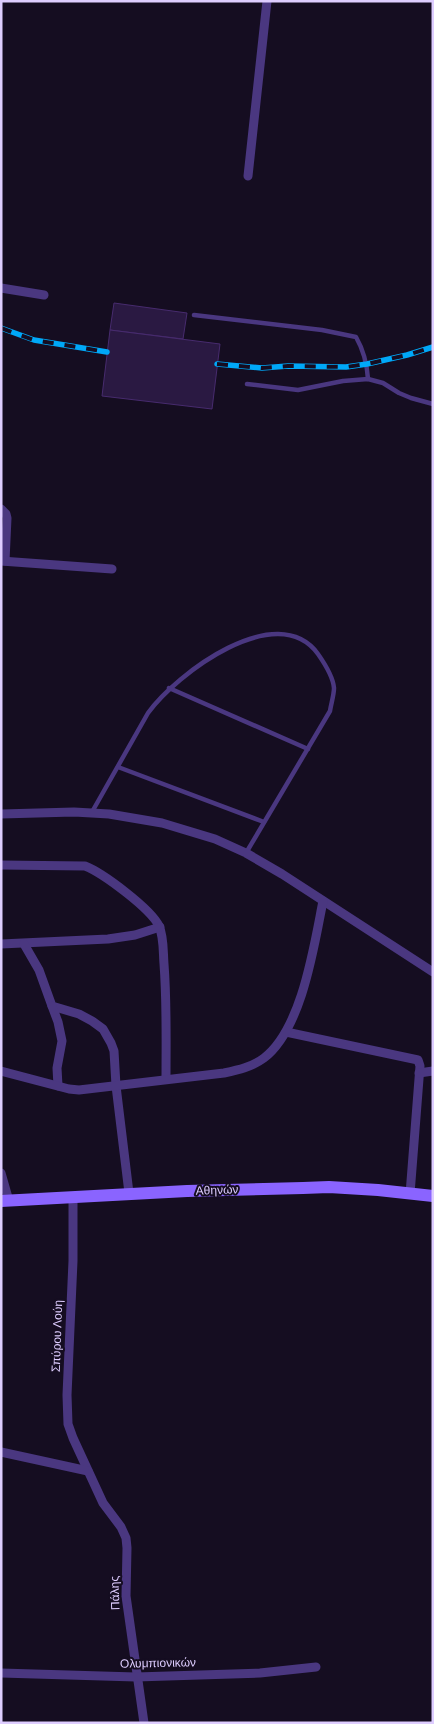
<svg xmlns="http://www.w3.org/2000/svg" width="434" height="1724" font-family="Helvetica,sans-serif">
  <style>
    .building { fill: #2a1942; stroke: #472b6e }
    .lines { fill: none; stroke-linecap: round; stroke-linejoin: round }
    .lane { stroke: #4a3780; stroke-width: 4.5 }
    .street { stroke: #4a3780; stroke-width: 9 }
    .secondary { stroke: #8a64ff; stroke-width: 12 }
    .rail-casing { stroke: #00a8f8; stroke-width: 5.5 }
    .rail { stroke: #150d21; stroke-width: 4; stroke-dasharray: 11; stroke-linecap: butt }
    .labels { text-anchor: middle; stroke-width: 4; stroke-linejoin: round; paint-order: stroke }
    .street-label { font-size: 12px; fill: #decdff; stroke: #150d21 }
  </style>
  <rect width="100%" height="100%" fill="#150d21"/>
  <g class="building">
    <polygon points="114,303 187,313 183,339 110,330"/>
    <polygon points="110,330 220,344 212,409 102,396"/>
  </g>
  <g class="lines">
    <g class="lane">
      <path d="M 194,315 L 322,330 L 356,337 C 364,351 367,363 368,379"/>
      <polyline points="247,384 298,390 343,381 368,379 383,383 399,393 411,398 433,404"/>
      <polyline points="169,688 308,749"/>
      <polyline points="118,767 264,822"/>
      <path d="M 92,812 L 148,713 C 176,674 277,598 318,654 C 325,664 333,676 334,688 C 334,695 331,704 330,711 L 246,853"/>
    </g>
    <g class="street">
      <polyline points="248,176 267,1"/>
      <polyline points="1,288 44,295"/>
      <polyline points="1,509 6,514 7,518 5,561"/>
      <polyline points="1,561 112,569"/>
      <polyline points="1,814 74,812 109,814 162,823 215,839 246,853 282,874 433,972"/>
      <path d="M 1,865 L 85,866 C 103,873 151,909 159,926 C 164,937 163,952 164,964 C 167,1003 166,1041 166,1079"/>
      <polyline points="1,944 108,939 135,935 160,927"/>
      <polyline points="24,944 39,970 52,1006 79,1014 92,1021 103,1029 111,1043 114,1051 116,1086 129,1193"/>
      <polyline points="52,1006 58,1022 62,1041 57,1068 58,1086"/>
      <polyline points="286,1032 418,1060 420,1066 410,1194"/>
      <path d="M 1,1071 L 69,1089 L 79,1090 L 224,1073 C 238,1070 252,1067 264,1058 C 302,1029 314,946 323,901"/>
      <polyline points="419,1073 433,1071"/>
      <polyline points="1,1173 9,1201"/>
      <polyline points="73,1197 73,1261 67,1395 68,1424 73,1438 103,1503 121,1527 126,1538 127,1548 126,1596 144,1723"/>
      <polyline points="1,1452 88,1471"/>
      <polyline points="1,1673 136,1677 260,1673 316,1667"/>
    </g>
    <polyline class="secondary" points="1,1201 187,1191 303,1188 329,1187 378,1190 433,1196"/>
    <defs>
      <g id="rail">
        <polyline points="1,328 34,340 107,352"/>
        <polyline points="217,364 262,368 288,366 346,367 367,364 407,355 433,347"/>
      </g>
    </defs>
    <use href="#rail" class="rail-casing"/>
    <use href="#rail" class="rail"/>
  </g>
  <g class="labels">
    <g class="street-label">
      <text transform="translate(217 1190) rotate(-2)" y="4">Αθηνών</text>
      <text transform="translate(57 1336) rotate(-88)" y="4">Σπύρου Λούη</text>
      <text transform="translate(115 1593) rotate(-92)" y="4">Πάλης</text>
      <text transform="translate(158 1663) rotate(-1)" y="4">Ολυμπιονικών</text>
    </g>
  </g>
  <rect width="434" height="1724" fill="none" stroke="#decdff" stroke-width="5"/>
</svg>
